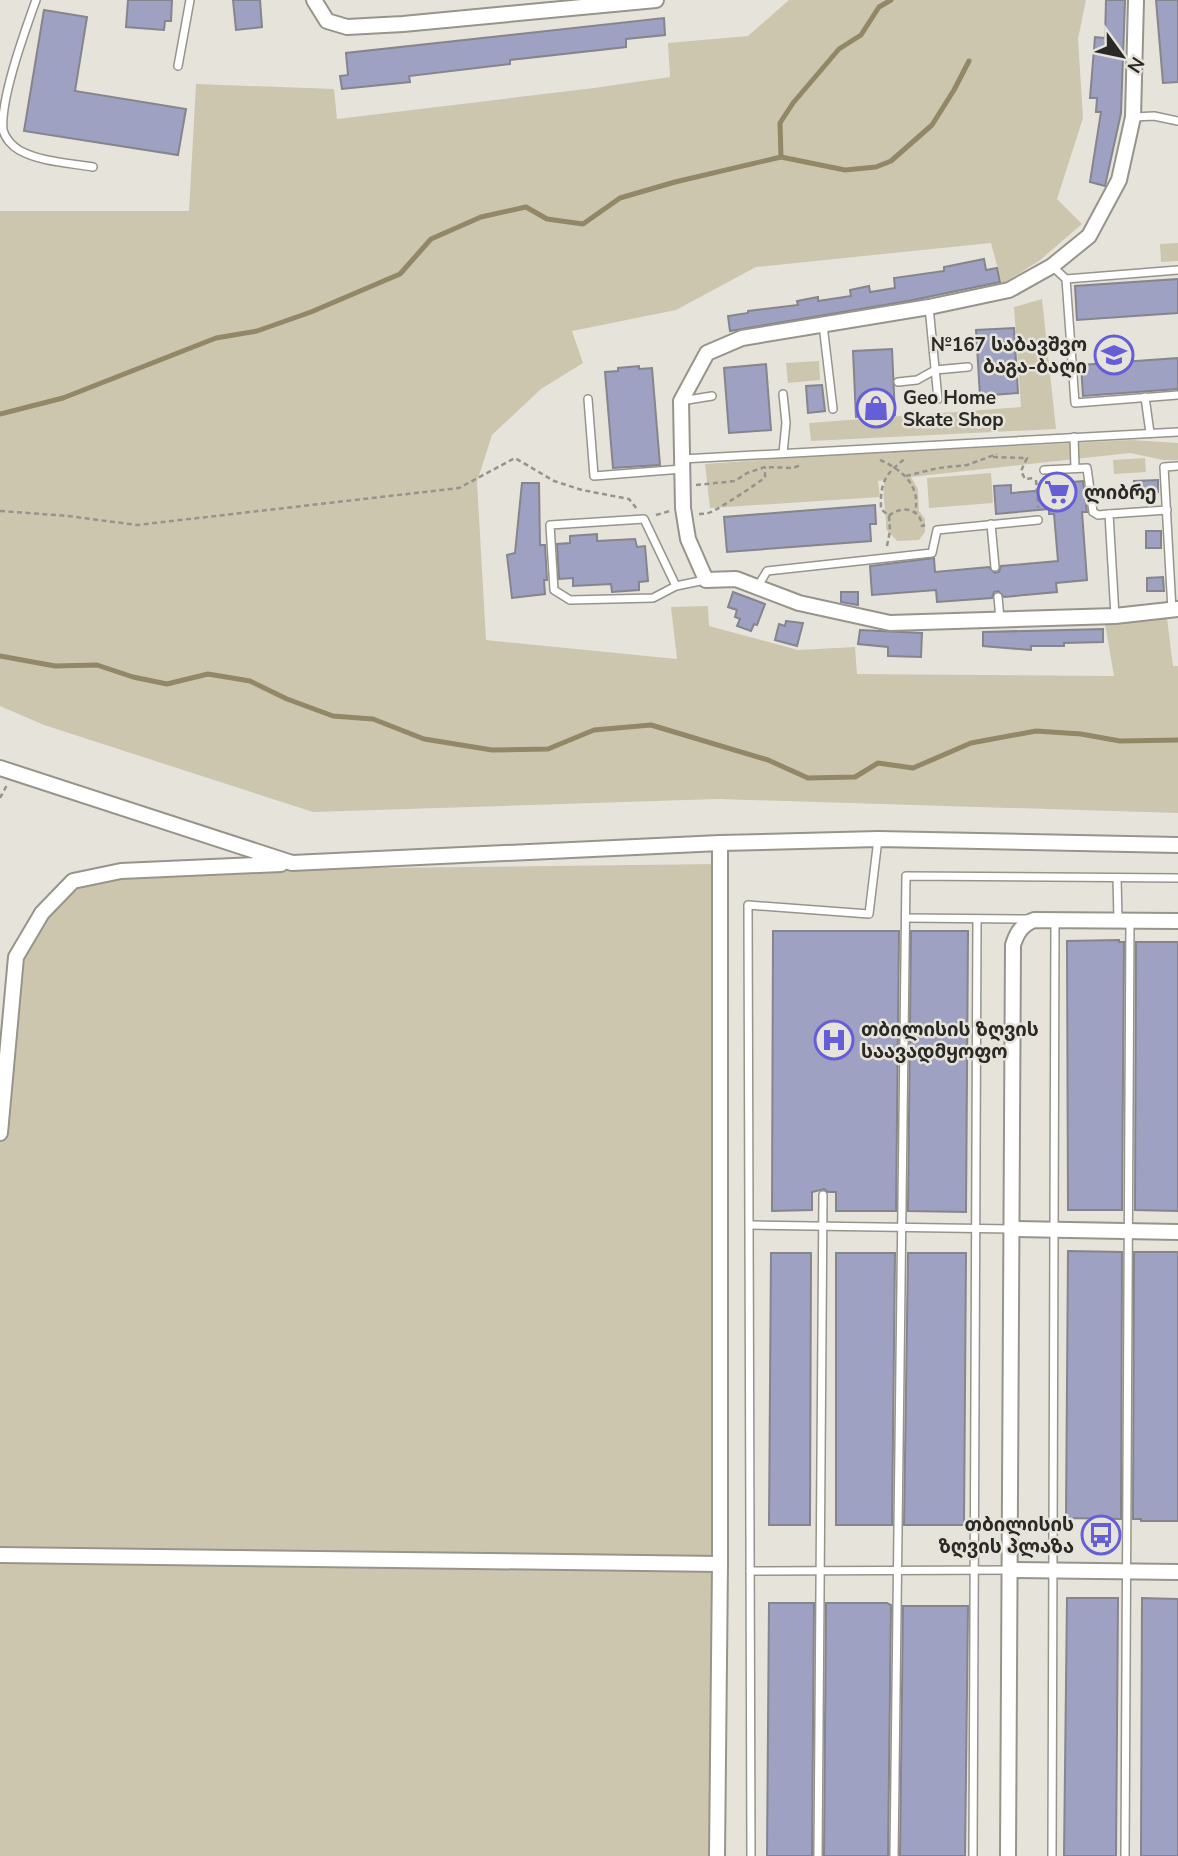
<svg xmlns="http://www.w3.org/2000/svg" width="1178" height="1856" font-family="'Nunito Sans','Noto Sans Georgian',sans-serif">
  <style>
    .green { fill: #cdc6af }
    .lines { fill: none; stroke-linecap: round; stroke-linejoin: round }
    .stream { stroke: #928767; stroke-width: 5 }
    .building { fill: #9ea1c1; stroke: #84858d; stroke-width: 2 }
    .service-casing { stroke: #97948b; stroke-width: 10 }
    .minor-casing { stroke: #97948b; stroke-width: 18 }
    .path { stroke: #95938c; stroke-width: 2.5; stroke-dasharray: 5 3.5; stroke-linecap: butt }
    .service { stroke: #fff; stroke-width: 7 }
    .minor { stroke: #fff; stroke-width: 14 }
    .labels { text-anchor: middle; stroke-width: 5; stroke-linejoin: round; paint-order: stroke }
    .poi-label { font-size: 19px; font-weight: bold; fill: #2a2925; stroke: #e6e3da; text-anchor: start }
  </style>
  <rect width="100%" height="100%" fill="#e6e3da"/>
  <g class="green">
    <polygon points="789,0 1086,0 1078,39 1083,118 1057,199 1082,224 1039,261 1002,284 991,243 756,267 676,310 572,331 583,363 541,389 492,435 477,482 486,640 677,659 671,607 708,606 709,626 798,650 855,647 857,674 1114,676 1105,624 1167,618 1173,666 1178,666 1178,813 718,799 313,812 44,725 0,706 0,211 189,211 196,84 334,89 337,119 594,88 670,77 668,43 748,36"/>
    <polygon points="1178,243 1178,261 1161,262 1160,244"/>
    <polygon points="1042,299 1056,429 811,441 809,423 1021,407 1014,307"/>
    <polygon points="819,361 820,380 788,383 786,363"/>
    <path d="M 1132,440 L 1178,443 L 1178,460 L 1163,460 L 1130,453 L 911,477 L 918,489 L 919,511 L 925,519 L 925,532 L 919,540 L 897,541 L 886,529 C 887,512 881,495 885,480 L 878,481 L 880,497 L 710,508 L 705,464 L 813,456 Z"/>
    <polygon points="1145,458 1146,472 1114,474 1113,460"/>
    <polygon points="991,473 993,503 929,508 927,478"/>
    <polygon points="720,864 717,1856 0,1856 0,1133 16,957 73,881 121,871"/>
  </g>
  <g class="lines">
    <g class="stream">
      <polyline points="781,157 780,123 793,103 839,49 861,35 879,7 891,0"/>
      <polyline points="0,414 63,398 216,338 257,331 311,312 400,274 431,239 481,217 526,207 547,219 583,224 620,198 675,182 781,157 845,170 876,167 891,161 932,125 954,90 969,61"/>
      <polyline points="0,656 55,666 97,665 133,677 167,684 208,674 250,681 287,699 333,716 373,719 424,739 492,750 548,749 594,730 651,725 768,760 808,778 855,777 878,763 913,768 971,743 1036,731 1081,734 1120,741 1178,740"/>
    </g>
  </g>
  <g class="building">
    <polygon points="128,0 172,0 171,21 165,21 164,30 126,27"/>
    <polygon points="233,0 260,0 262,27 236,30"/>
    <polygon points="1106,0 1125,0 1121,113 1105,186 1090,182 1101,112 1096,112 1097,98 1090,98 1095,37 1105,38"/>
    <polygon points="1156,0 1178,0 1178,82 1163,83"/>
    <polygon points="44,10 87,17 75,91 186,109 178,155 24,131"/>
    <polygon points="664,18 665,35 626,39 626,47 510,60 510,64 409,76 410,82 342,89 340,76 348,75 346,53"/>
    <polygon points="984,259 986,270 997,268 1000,282 908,301 730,331 728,316 748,313 748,311 798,305 797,301 818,297 818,301 851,296 850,290 869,286 870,292 895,288 894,278 944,271 944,267"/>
    <polygon points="1178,279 1178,313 1077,320 1075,286"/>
    <polygon points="1014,328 1018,393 980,396 976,330"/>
    <polygon points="892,349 895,415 856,417 853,351"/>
    <polygon points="1178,358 1178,389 1083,396 1081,365"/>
    <polygon points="766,364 771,430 729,433 724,368"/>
    <polygon points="639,366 639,369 652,368 660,465 613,468 605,372 618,371 618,368"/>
    <polygon points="822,385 825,411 808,413 806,386"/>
    <polygon points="1158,480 1158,492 1135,493 1134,481"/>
    <polygon points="1083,481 1087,512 1082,512 1087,580 1056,583 1057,592 1004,597 998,591 994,592 992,598 937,602 936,590 872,595 870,566 934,558 935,572 989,567 995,573 999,572 1001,566 1058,561 1054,514 1049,514 1049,509 996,514 994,486 1011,485 1011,493 1047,490 1047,484"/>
    <polygon points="522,483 539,483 540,545 545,545 547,580 544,580 545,594 512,598 507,555 515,553"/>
    <polygon points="875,505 876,524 870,524 871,541 727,552 724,517"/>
    <rect x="1146" y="531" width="15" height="17"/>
    <polygon points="597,534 597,541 635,539 637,547 645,546 648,581 639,582 639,590 612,592 611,584 573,586 573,578 559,579 557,544 570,543 570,536"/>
    <polygon points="1163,577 1164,591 1147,591 1147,578"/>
    <polygon points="733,592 765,604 757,625 754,624 751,631 737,626 740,619 735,617 737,610 728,607"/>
    <polygon points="841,592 858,592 858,605 841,602"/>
    <polygon points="786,621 803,623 797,646 775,640 779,624 785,626"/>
    <polygon points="1103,629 1103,642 1064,643 1064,646 1031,646 1031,650 983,646 983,632"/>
    <polygon points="860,630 922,633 921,657 888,656 888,647 858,644"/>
    <polygon points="773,931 899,931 896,1211 836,1211 836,1192 828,1192 824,1189 812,1192 812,1210 772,1211"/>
    <polygon points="911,931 968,931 966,1212 908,1211"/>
    <polygon points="1119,940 1119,942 1124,942 1122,1210 1068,1210 1067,941"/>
    <polygon points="1136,942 1178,942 1178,1211 1135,1210"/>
    <polygon points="1068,1251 1122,1252 1121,1519 1066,1518"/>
    <polygon points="1134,1252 1178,1252 1178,1521 1141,1521 1141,1519 1133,1519"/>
    <polygon points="771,1253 811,1253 810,1525 769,1525"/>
    <polygon points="836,1253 895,1253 892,1525 836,1525"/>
    <polygon points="908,1253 966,1253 964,1525 904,1525"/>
    <polygon points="1067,1598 1118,1598 1116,1856 1064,1856"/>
    <polygon points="1142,1598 1178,1599 1178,1856 1141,1856"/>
    <polygon points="769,1603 814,1603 812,1856 767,1856"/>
    <polygon points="826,1603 887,1603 891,1605 888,1856 824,1856"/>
    <polygon points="903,1606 968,1606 965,1856 900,1856"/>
  </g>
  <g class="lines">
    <defs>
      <g id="service">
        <path d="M 36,0 C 25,31 0,99 3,130 C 5,138 12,146 19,150 C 40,162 70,163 93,167"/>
        <polyline points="178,66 190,0"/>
        <polyline points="1134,117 1154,116 1178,121"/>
        <polyline points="1052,266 1066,279 1075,403 1178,395"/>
        <polyline points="1066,279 1178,270"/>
        <polyline points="929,307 938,399"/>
        <polyline points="823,325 833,409"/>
        <polyline points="898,382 917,380 935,370 968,367"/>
        <polyline points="783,394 786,423 783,453"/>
        <polyline points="1145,397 1150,433"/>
        <polyline points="588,399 594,476 682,469"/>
        <polyline points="681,401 712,396"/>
        <polyline points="1074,437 1075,468"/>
        <polyline points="682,459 1178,432"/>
        <polyline points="1044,470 1087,468 1093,512 1098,515 1109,514"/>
        <polyline points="991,524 995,567"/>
        <polyline points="676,586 644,519 550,525 554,590 570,600 653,598 676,586 705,580"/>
        <polyline points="758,586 767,571 932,553 937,530 1038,520"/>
        <polyline points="998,597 1000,619"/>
        <polyline points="1172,610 1164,467 1178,466"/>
        <polyline points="1115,616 1109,514 1167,510"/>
        <polyline points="1117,878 1118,920"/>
        <polyline points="906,918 1030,919"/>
        <polyline points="750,1225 1011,1229"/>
        <polyline points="750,1571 1009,1570"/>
        <polyline points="751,1856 748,905 869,914 878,839"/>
        <polyline points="818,1856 823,1195"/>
        <polyline points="894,1856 906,876 1178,878"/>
        <polyline points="973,1856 977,919"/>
        <polyline points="1052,1856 1055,920"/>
        <polyline points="1125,1856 1130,920"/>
      </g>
      <g id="minor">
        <polyline points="314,0 327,21 347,27 403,24 656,0"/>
        <polyline points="1136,0 1133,117 1119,180 1089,236 1052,266 1009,290 929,307 742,338 707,353 681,401 683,508 688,539 706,580 736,579 799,603 890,623 1115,616 1178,609"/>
        <polyline points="0,768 292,863 720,843 878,839 1178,845"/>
        <polyline points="0,1133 16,957 42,913 73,881 121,871 281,864"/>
        <polyline points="1011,1229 1178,1232"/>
        <polyline points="0,1555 720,1564"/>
        <polyline points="1010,1570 1178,1572"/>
        <polyline points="717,1856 720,1564 720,843"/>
        <path d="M 1008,1856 L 1013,945 C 1017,932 1022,925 1034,920 L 1178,921"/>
      </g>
    </defs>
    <use href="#service" class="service-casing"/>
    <use href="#minor" class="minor-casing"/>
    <g class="path">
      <polyline points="993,457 1027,458 1021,471 1025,479 1035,478"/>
      <path d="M 880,460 C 903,470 921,486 915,513"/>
      <polyline points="906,476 938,468 967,465 997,454"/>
      <polyline points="1036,480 1038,508"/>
      <polyline points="696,485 735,481 747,473 765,467 793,468 801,465"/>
      <polyline points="0,511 68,516 137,525 459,488 515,458 554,481 582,490 629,499 637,509"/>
      <path d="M 699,514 C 703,514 707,514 711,512 C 717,510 762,481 765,477 L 765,467"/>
      <polyline points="656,515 670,511"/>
      <path d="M 889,516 C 900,505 921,508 922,526 L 925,525"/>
      <path d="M 887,546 L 890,531 L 889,516 L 881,509 C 880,482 885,474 906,458"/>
      <polyline points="0,798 7,785"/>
    </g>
    <use href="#service" class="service"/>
    <use href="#minor" class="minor"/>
  </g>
  <defs>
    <symbol id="school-ring" viewBox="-11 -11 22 22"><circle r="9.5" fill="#e6e3da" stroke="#655ed7" stroke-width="1.5"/><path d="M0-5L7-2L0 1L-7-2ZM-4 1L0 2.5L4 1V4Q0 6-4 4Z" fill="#655ed7"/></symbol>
    <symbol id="shop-ring" viewBox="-11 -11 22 22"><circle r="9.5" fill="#e6e3da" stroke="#655ed7" stroke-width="1.5"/><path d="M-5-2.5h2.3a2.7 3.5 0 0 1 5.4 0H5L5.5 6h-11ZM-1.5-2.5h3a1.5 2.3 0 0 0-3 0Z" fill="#655ed7"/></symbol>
    <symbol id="supermarket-ring" viewBox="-11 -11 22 22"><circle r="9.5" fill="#e6e3da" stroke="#655ed7" stroke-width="1.5"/><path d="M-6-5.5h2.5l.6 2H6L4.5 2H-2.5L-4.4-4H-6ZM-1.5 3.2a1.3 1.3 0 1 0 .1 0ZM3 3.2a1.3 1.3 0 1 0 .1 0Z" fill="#655ed7"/></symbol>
    <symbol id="hospital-ring" viewBox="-11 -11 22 22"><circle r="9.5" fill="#e6e3da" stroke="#655ed7" stroke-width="1.5"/><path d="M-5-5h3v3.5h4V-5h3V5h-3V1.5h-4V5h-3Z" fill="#655ed7"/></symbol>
    <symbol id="bus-ring" viewBox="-11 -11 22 22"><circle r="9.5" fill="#e6e3da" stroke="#655ed7" stroke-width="1.5"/><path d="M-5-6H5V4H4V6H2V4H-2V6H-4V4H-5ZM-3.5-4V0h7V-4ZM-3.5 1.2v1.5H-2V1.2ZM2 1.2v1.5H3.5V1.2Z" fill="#655ed7"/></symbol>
  </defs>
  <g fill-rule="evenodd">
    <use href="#school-ring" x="1092" y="333" width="44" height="44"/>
    <use href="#shop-ring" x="854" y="386" width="44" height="44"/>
    <use href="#supermarket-ring" x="1035" y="470" width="44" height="44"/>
    <use href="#hospital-ring" x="812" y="1018" width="44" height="44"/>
    <use href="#bus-ring" x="1079" y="1513" width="44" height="44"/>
  </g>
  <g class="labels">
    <g class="poi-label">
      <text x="1087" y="351" text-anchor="end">№167 საბავშვო<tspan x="1087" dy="22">ბაგა-ბაღი</tspan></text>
      <text x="903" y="404">Geo Home<tspan x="903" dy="22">Skate Shop</tspan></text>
      <text x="1084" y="499">ლიბრე</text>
      <text x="861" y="1036">თბილისის ზღვის<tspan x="861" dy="22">საავადმყოფო</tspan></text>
      <text x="1074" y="1531" text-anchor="end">თბილისის<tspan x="1074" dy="22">ზღვის პლაზა</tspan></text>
    </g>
  </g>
  <g transform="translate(1122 56) rotate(123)" stroke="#e6e3da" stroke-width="5" paint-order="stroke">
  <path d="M0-5L12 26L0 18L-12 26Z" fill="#2a2925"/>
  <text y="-10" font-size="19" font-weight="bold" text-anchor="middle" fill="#2a2925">N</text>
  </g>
</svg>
